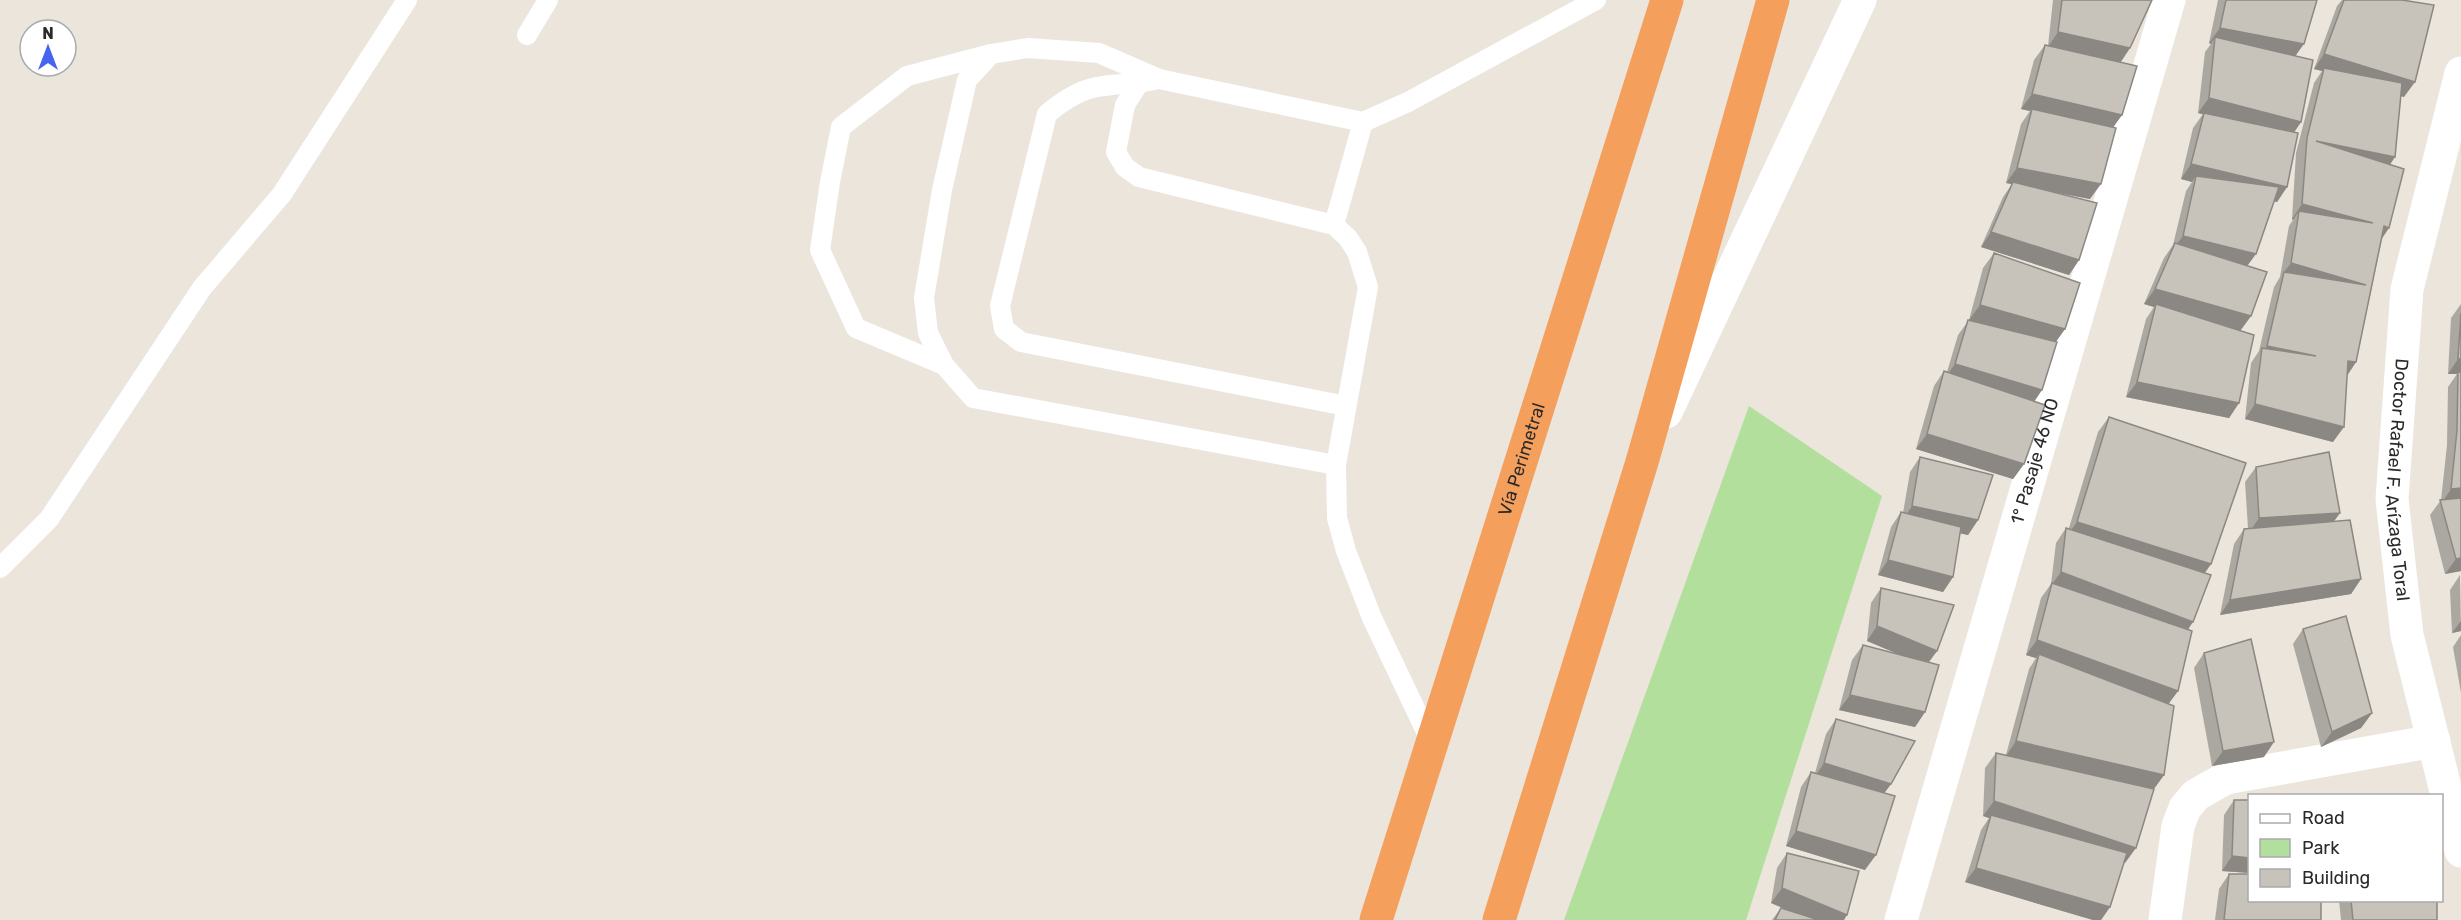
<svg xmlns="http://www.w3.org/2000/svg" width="2461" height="920" font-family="Rubik,sans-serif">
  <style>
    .green { fill: #b2df9c }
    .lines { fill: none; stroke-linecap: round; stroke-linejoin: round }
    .lane { stroke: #fff; stroke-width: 20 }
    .street { stroke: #fff; stroke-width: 33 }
    .highway { stroke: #f59f5d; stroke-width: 33 }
    .wall { fill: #aba8a1 }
    .shaded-wall { fill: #8b8883 }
    .building { fill: #c7c3bb; stroke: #8b8883; stroke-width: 1.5 }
    .labels { text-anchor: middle; stroke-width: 4.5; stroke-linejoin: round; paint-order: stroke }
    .street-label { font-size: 18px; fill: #2a2a2a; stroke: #fff }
  </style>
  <rect width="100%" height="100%" fill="#ebe5dc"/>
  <polygon class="green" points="1749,406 1882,496 1746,920 1564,920"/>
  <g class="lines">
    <g class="lane">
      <polyline points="527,35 548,0"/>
      <polyline points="1159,79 1099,53 1028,48 991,54 967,80 942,190 924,298 928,333 944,365 973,398 1336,465"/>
      <path d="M 1139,83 C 1096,86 1082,85 1047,114 L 1000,306 L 1004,329 L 1021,342 L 1346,406"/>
      <polyline points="1334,225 1363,122"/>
      <polyline points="944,365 856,328 820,250 830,182 841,127 907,76 991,54"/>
      <polyline points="0,568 49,519 202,288 282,194 407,0"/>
      <polyline points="1432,744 1372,618 1346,551 1337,518 1336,465 1368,287 1357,252 1348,238 1334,225 1139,177 1125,167 1116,152 1125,105 1139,83 1159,79 1363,122 1408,102 1596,0"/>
    </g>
    <g class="street">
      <path id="s1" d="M 2461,73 L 2407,289 L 2392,499 L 2407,635 L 2461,851"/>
      <polyline points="1666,412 1860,0"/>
      <path id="s2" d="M 1901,920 L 2169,0"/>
      <polyline points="2165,920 2178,826 2185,808 2196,795 2226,778 2434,741"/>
    </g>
    <g class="highway">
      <path id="s3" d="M 1376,920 L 1667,0"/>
      <polyline points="1499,920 1642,462 1773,0"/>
    </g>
  </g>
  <g class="wall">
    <polygon points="2053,0 2152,0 2130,48 2120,63 2122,115 2113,127 2090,199 2053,192 2079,260 2069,275 1981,247 2003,197 2012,184 2006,183 2021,124 2030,111 2021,109 2034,60 2045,45 2048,46"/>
    <polygon points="2218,0 2317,0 2296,56 2301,122 2294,132 2287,187 2277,202 2274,201 2247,266 2251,316 2240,331 2239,403 2229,418 2126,397 2146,319 2154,307 2144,304 2164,258 2173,245 2186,191 2192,182 2181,179 2193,128 2203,114 2198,113 2205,52 2211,44 2209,43"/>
    <polygon points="2342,0 2402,0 2404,97 2401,96 2395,157 2390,164 2382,239 2356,362 2347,376 2333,442 2245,419 2251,363 2259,351 2274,287 2280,277 2289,226 2293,220 2292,219 2296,153 2314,83 2322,71 2314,69 2337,6"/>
    <polygon points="1994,253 2065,329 2056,342 2034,401 2024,464 2013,479 1916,449 1934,386 1944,371 1947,372 1958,335 1969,320 1983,268"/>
    <polygon points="2461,304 2461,571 2445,574 2430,515 2441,500 2447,445 2448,387 2457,374 2448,374 2451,318"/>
    <polygon points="2109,417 2211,564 2205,573 2188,630 2178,691 2168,704 2164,775 2154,789 2125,863 2124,863 2110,907 2101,920 2093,920 1965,882 1981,830 1989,818 1983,816 1985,768 1996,753 2006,755 2029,669 2036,658 2026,655 2041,598 2051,584 2056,543 2066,528 2069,528 2098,432"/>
    <polygon points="1920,457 1978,520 1968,535 1960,533 1953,577 1943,592 1878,575 1891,527 1901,512 1903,513 1910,472"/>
    <polygon points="2256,467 2340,513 2334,521 2361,579 2351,594 2220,615 2234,544 2244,529 2248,528 2245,482"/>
    <polygon points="2460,575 2461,631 2452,633 2450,590"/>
    <polygon points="1881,588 1937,651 1928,663 1925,712 1915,727 1839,710 1852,660 1863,645 1901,655 1867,641 1871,603"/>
    <polygon points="2303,629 2372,713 2361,728 2321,747 2293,644"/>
    <polygon points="2461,635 2461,693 2453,647"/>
    <polygon points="2204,653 2264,757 2212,766 2194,668"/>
    <polygon points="1836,719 1891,784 1884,793 1865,870 1786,846 1801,787 1811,772 1815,773 1826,734"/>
    <polygon points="2234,800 2250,873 2222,871 2224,815"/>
    <polygon points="1787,853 1844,920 1772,920 1781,908 1785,909 1771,903 1777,868"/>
    <polygon points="2229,874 2321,920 2215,920 2219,889"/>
    <polygon points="2339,900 2437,900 2437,920 2341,920"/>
  </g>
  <g class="shaded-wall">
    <polygon points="2220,28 2304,44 2293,59 2215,37 2211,44 2209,43"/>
    <polygon points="2058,32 2130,48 2120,63 2048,47"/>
    <polygon points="2324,54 2415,82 2404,97 2323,72 2324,68 2322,71 2314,69"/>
    <polygon points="2032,94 2122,115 2111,130 2032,109 2030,111 2021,109"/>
    <polygon points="2209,98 2301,122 2291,137 2198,113"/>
    <polygon points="2316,141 2395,157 2385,172"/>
    <polygon points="2191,164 2287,187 2277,202 2195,183 2196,176 2192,182 2181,179"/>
    <polygon points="2017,168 2101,184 2090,199 2006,183"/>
    <polygon points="2302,204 2373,223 2299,211 2293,220 2292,219"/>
    <polygon points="2384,226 2389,228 2379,243"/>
    <polygon points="1991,232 2079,260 2069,275 1981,247"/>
    <polygon points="2183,236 2256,254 2245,269 2172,250"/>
    <polygon points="2291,263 2366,285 2284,272"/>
    <polygon points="2155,289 2251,316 2240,331 2156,304 2154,307 2144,304"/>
    <polygon points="1980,305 2065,329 2054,344 1969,320"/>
    <polygon points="2267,346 2316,356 2261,355"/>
    <polygon points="2458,359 2461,359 2461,375 2458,372 2457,374 2448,374"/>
    <polygon points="2348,361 2356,362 2346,377"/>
    <polygon points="1955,364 2042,390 2032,405 1944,379"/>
    <polygon points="2137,382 2239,403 2229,418 2126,397"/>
    <polygon points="2255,404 2344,427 2333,442 2245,419"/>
    <polygon points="1927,434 2024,464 2013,479 1916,449"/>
    <polygon points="2461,488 2461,503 2441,504 2451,489"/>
    <polygon points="1912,506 1978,520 1968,535 1902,521"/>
    <polygon points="2340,513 2329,528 2249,533 2259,518"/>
    <polygon points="2077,522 2211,564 2200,579 2066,537"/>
    <polygon points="2461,558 2461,571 2445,574 2456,559"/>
    <polygon points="1888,560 1953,577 1943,592 1878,575"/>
    <polygon points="2061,572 2193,622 2183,637 2050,587"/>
    <polygon points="2361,579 2351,594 2220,615 2230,600"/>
    <polygon points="2461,621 2461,631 2452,633"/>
    <polygon points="1877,626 1937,651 1926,666 1867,641"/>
    <polygon points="2037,640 2178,691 2167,706 2039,654 2036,658 2026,655"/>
    <polygon points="1850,695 1925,712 1915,727 1839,710"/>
    <polygon points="2372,713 2361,728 2321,747 2332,732"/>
    <polygon points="2016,741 2164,775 2153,790 2006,756"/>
    <polygon points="2274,742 2264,757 2212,766 2223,751"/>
    <polygon points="1824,763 1891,784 1880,799 1814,778"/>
    <polygon points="1994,801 2136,848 2125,863 1990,819 1991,815 1989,818 1983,816"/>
    <polygon points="1796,831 1876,855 1865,870 1786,846"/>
    <polygon points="2232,856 2250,858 2250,873 2222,871"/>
    <polygon points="1976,868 2110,907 2101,920 2093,920 1965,882"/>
    <polygon points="1782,888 1847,915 1844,920 1812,920 1771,903"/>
  </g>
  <g class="building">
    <polygon points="2062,0 2152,0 2130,48 2058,32"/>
    <polygon points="2226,0 2317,0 2304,44 2220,28"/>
    <polygon points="2344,0 2402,0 2434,5 2415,82 2324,54"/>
    <polygon points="2215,37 2313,60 2301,122 2209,98"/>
    <polygon points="2045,45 2137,66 2122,115 2032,94"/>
    <polygon points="2324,68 2402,83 2395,157 2316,141 2404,169 2389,228 2384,226 2356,362 2348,361 2344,427 2255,404 2262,348 2316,356 2267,346 2284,272 2366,285 2291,263 2299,211 2373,223 2302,204 2307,138"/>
    <polygon points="2032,109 2116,128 2101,184 2017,168"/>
    <polygon points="2204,113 2298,133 2287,187 2191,164"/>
    <polygon points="2196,176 2279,187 2256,254 2183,236"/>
    <polygon points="2013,182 2097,203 2079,260 1991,232"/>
    <polygon points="2175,243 2267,272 2251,316 2155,289"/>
    <polygon points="1994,253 2080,283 2065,329 1980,305"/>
    <polygon points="2156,304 2254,335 2239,403 2137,382"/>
    <polygon points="2461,313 2461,359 2458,359"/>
    <polygon points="1968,320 2057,342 2042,390 1955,364"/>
    <polygon points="1944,371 2045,405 2024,464 1927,434"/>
    <polygon points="2458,372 2461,372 2461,488 2451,489 2457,430"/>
    <polygon points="2109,417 2246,463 2211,564 2077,522"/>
    <polygon points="2329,452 2340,513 2259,518 2256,467"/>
    <polygon points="1920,457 1993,475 1978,520 1912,506"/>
    <polygon points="2461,498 2461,558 2456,559 2440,500"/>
    <polygon points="1901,512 1961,527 1953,577 1888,560"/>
    <polygon points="2350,520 2361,579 2230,600 2244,529"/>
    <polygon points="2066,528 2211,575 2193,622 2061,572"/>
    <polygon points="2052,583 2192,631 2178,691 2037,640"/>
    <polygon points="1881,588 1954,605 1937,651 1877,626"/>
    <polygon points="2346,616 2372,713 2332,732 2303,629"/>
    <polygon points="2251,639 2274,742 2223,751 2204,653"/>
    <polygon points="1863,645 1939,665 1925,712 1850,695"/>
    <polygon points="2039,654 2174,706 2164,775 2016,741"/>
    <polygon points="1836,719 1915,741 1891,784 1824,763"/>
    <polygon points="1996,753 2154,789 2136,848 1994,801"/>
    <polygon points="1811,772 1895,796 1876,855 1796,831"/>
    <polygon points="2234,800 2250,800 2250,858 2232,856"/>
    <polygon points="1991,815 2127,853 2110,907 1976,868"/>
    <polygon points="1787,853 1859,871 1847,915 1782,888"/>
    <polygon points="2229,874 2250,874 2250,900 2321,900 2321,920 2224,920"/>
    <polygon points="2351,900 2437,900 2437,920 2353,920"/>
    <polygon points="1781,908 1819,920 1775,920"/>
  </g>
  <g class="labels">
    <g class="street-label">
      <text dy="6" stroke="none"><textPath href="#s3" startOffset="483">Vía Perimetral</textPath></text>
      <text dy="6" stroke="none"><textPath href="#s2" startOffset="478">1° Pasaje 46 NO</textPath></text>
      <text dy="6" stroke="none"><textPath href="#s1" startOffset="414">Doctor Rafael F. Arízaga Toral</textPath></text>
    </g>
  </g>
  <rect x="2248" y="794" width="195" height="108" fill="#ffffff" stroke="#aaaaaa" stroke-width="1.5"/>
  <rect x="2260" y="814" width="30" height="9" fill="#ffffff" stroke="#aaaaaa" stroke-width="1.5"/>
  <text x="2302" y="824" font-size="18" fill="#2a2a2a">Road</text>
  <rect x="2260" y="839" width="30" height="18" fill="#b2df9c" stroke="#aaaaaa" stroke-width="1.5"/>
  <text x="2302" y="854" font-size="18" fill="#2a2a2a">Park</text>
  <rect x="2260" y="869" width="30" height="18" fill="#c7c3bb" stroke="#aaaaaa" stroke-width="1.5"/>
  <text x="2302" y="884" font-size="18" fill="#2a2a2a">Building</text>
  <g transform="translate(48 48)"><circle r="28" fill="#ffffff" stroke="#aaaaaa" stroke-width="1.5"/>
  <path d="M0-4.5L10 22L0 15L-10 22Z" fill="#4564f0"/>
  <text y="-9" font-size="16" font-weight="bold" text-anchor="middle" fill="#2a2a2a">N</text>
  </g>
</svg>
